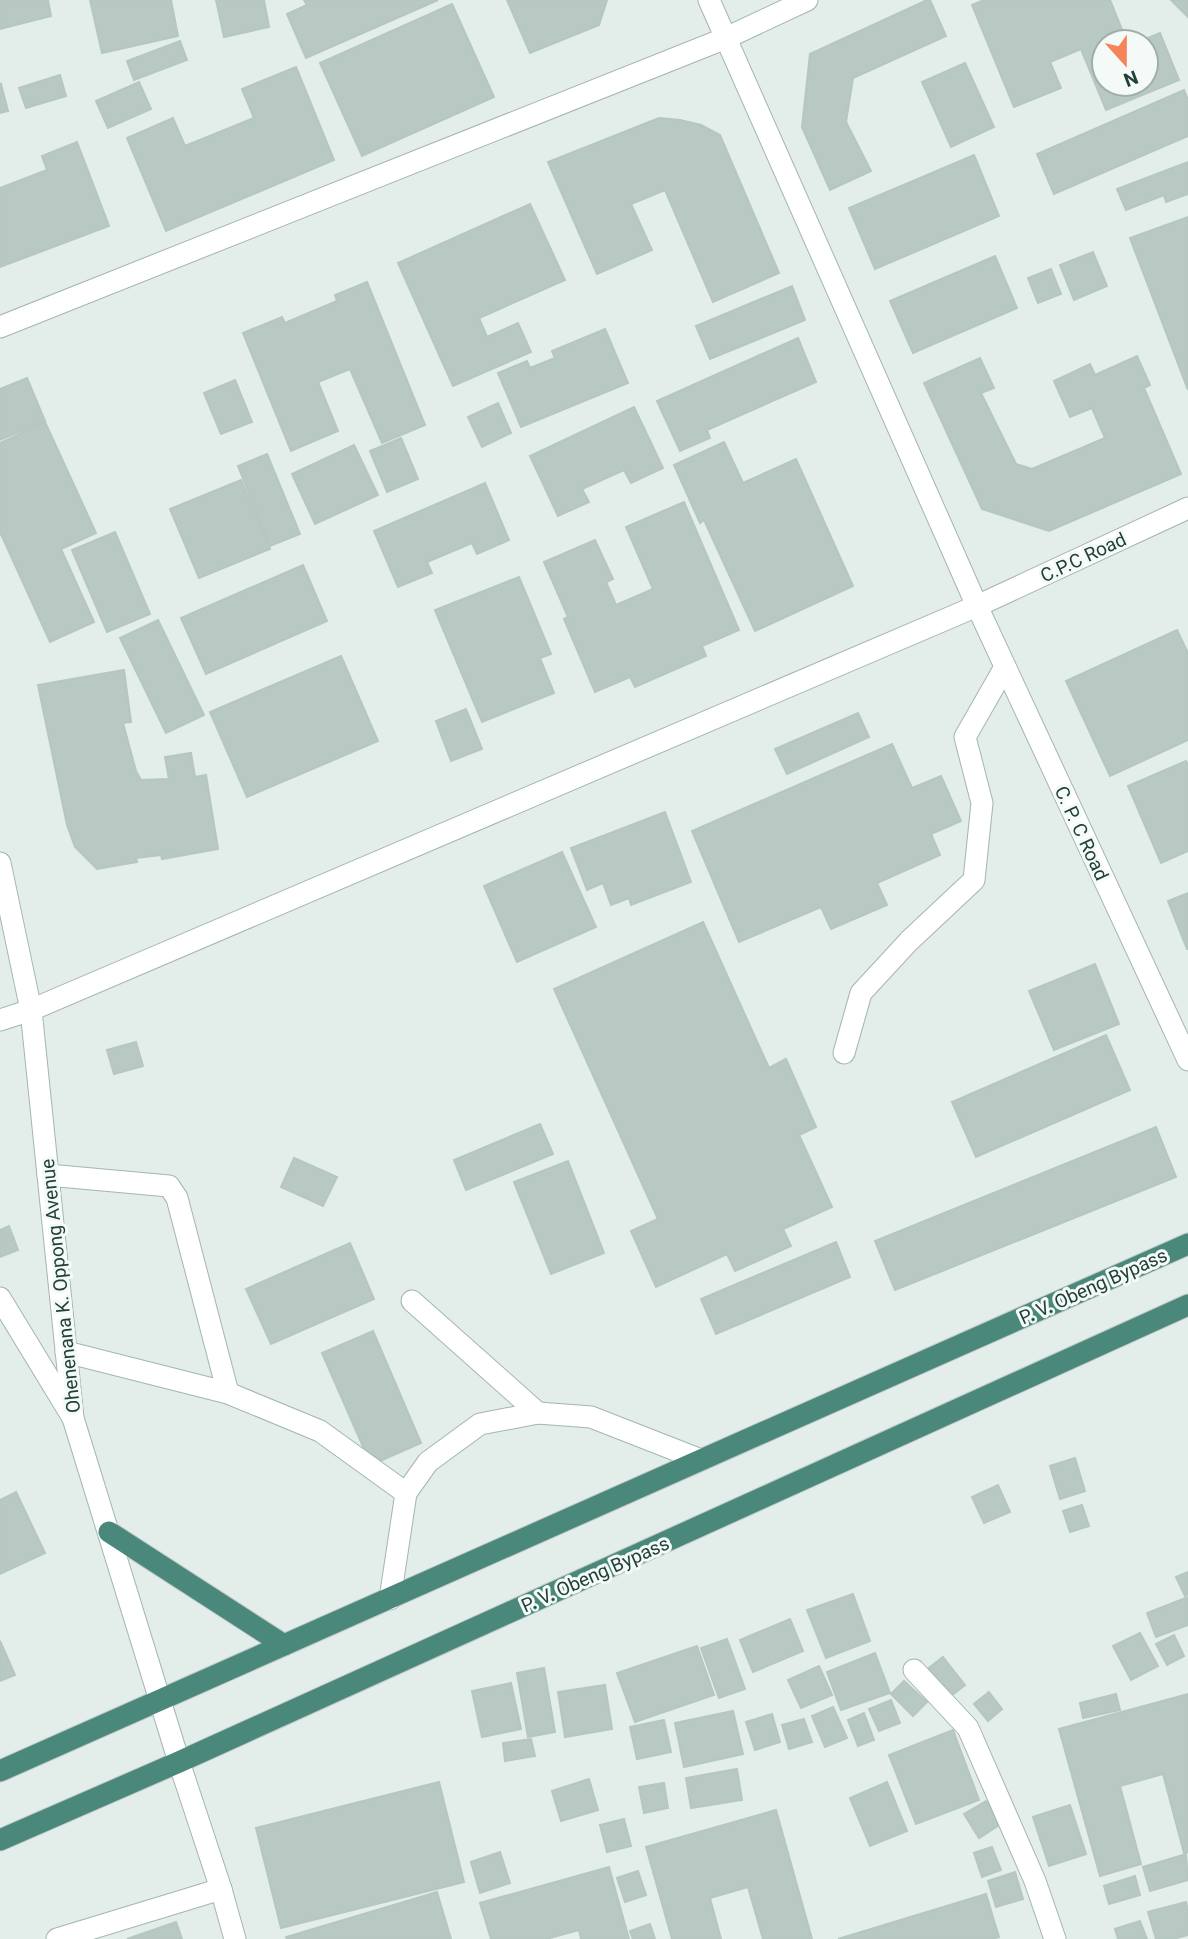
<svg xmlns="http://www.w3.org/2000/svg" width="1188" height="1939" font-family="Roboto,sans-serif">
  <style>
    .building { fill: #b8c8c2; stroke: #b5c7c0; stroke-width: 2 }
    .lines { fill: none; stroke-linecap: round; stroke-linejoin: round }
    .service-casing { stroke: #a5b5b0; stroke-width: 23 }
    .minor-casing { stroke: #a5b5b0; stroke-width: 23 }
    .tertiary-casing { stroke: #a5b5b0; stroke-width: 23 }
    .trunk-casing { stroke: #c1c9c7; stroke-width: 23 }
    .service { stroke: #fff; stroke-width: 21 }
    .minor { stroke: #fff; stroke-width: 21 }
    .tertiary { stroke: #fff; stroke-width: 21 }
    .trunk { stroke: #4a887c; stroke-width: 21 }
    .labels { text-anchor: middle; stroke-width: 6; stroke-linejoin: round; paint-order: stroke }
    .street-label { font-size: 19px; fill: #223f38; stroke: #f4faf7 }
  </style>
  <rect width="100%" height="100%" fill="#e3ede9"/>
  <g class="building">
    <polygon points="0,0 48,0 51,16 0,29"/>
    <polygon points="90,0 171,0 178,36 102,53"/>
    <polygon points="216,0 264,0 269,27 224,37"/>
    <polygon points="304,0 438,0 306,58 287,14 307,5"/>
    <polygon points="507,0 607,0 599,25 530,53"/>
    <polygon points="927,0 930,0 946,36 853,78 846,122 871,171 830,190 802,127 810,54"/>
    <polygon points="984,0 1110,0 1127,42 1104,42 1104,84 1146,84 1146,42 1138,42 1160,33 1179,80 1106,110 1081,49 1050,62 1061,88 1014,107 972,5"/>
    <polygon points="1171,0 1188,0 1188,17"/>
    <polygon points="452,4 494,97 362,156 320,63"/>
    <polygon points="180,41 187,60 134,80 127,61"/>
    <polygon points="965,63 994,127 951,147 922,82"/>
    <polygon points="296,67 334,160 166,231 127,138 173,118 185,146 254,118 242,89"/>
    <polygon points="60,75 66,96 26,108 19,88"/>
    <polygon points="139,82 151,109 108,128 96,101"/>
    <polygon points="1,84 8,111 0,113 0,85"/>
    <polygon points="1184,90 1188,100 1188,136 1054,194 1037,154"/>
    <polygon points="659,118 680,120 701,125 720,135 779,273 713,302 665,190 631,204 652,250 597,274 548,162"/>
    <polygon points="77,142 109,226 0,267 0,188 47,170 42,156"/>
    <polygon points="974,155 999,216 875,269 849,208"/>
    <polygon points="1188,162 1188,194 1166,202 1164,195 1126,210 1117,189"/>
    <polygon points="530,204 565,280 479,318 487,337 518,323 531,352 453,386 398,263"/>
    <polygon points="1188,217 1188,390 1130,238"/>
    <polygon points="1093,252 1107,286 1074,300 1060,265"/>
    <polygon points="995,256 1017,308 913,353 890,301"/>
    <polygon points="1051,269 1061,294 1038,303 1028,278"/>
    <polygon points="367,282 425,425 382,443 350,369 318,382 338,431 291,451 243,333 282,317 285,323 337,301 335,295"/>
    <polygon points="792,286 805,320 710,359 696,326"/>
    <polygon points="605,329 628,383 521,427 498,373 527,361 530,368 555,358 552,351"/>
    <polygon points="798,338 816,382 707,430 710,438 680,451 657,401"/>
    <polygon points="1137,356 1150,385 1144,388 1181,474 1049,531 982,509 924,383 980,358 994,388 981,393 1016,464 1032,469 1105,438 1092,408 1070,417 1054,381 1090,364 1095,375"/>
    <polygon points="27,378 45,421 0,440 0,389"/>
    <polygon points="235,380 252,422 221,434 204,393"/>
    <polygon points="498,403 511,433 482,447 468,417"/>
    <polygon points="634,407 663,468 631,483 624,470 582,489 589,502 558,516 530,456"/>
    <polygon points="45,422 96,533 61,549 94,622 50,642 0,532 0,443"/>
    <polygon points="401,438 418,479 387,492 370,451"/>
    <polygon points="724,442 743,483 796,459 853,586 755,631 704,520 700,523 674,465"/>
    <polygon points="354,445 378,495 315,524 292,474"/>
    <polygon points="267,454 300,534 270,546 238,466"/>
    <polygon points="241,480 270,549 199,578 170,509"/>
    <polygon points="485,483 509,540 477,554 472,543 427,562 432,573 398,587 374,531"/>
    <polygon points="684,502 739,630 702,646 706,656 635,687 630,677 595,692 564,619 568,617 544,562 595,540 613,579 606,582 616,605 653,589 626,527"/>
    <polygon points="115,532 150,614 107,632 72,550"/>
    <polygon points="303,565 327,621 206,674 181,618"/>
    <polygon points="519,577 551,654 540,658 554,693 482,722 435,610"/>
    <polygon points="158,620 204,715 166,733 120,638"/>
    <polygon points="1177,630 1188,653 1188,740 1110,776 1066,681"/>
    <polygon points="341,656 378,741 247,797 210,712"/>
    <polygon points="124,670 131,722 123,723 136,771 141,780 169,779 165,757 191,753 195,777 206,775 218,849 162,859 161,855 136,858 137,862 97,869 75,847 67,825 38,685"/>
    <polygon points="466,709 482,749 451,761 436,721"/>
    <polygon points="858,713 869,737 787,774 775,749"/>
    <polygon points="892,744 912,788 941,776 961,821 931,834 940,855 877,883 887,905 831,929 821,907 739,942 692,831"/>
    <polygon points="1186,761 1188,765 1188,851 1161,863 1128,786"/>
    <polygon points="665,812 691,882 631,905 629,898 611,905 603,883 587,890 571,848"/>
    <polygon points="562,852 596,927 517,962 484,886"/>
    <polygon points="1188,893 1188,949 1187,949 1168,901"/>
    <polygon points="703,922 769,1068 786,1059 816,1127 799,1135 832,1207 783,1229 791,1246 735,1271 727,1254 656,1287 631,1231 658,1219 554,989"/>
    <polygon points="1095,964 1119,1024 1054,1050 1029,991"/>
    <polygon points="1106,1035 1130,1090 976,1157 952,1102"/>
    <polygon points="136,1042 143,1066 114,1074 107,1050"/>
    <polygon points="540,1124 553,1154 466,1190 454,1160"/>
    <polygon points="1156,1127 1176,1177 895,1290 875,1241"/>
    <polygon points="294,1158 337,1177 323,1206 281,1187"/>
    <polygon points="568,1161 604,1253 551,1274 514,1182"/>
    <polygon points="9,1226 18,1250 0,1257 0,1230"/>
    <polygon points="836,1242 850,1277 716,1334 701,1299"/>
    <polygon points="350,1243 374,1299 271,1344 246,1289"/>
    <polygon points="373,1331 421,1443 371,1465 322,1353"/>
    <polygon points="1075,1458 1085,1491 1060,1499 1050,1466"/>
    <polygon points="998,1485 1010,1512 984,1523 972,1497"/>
    <polygon points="16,1492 45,1553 0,1574 0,1500"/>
    <polygon points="1082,1505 1089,1526 1070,1532 1063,1511"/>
    <polygon points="1188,1572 1188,1594 1185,1596 1176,1577"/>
    <polygon points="853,1594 870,1641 826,1658 807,1610"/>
    <polygon points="1188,1597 1188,1625 1156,1637 1147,1613"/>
    <polygon points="790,1619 803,1651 753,1672 740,1640"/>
    <polygon points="1140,1633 1158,1666 1131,1680 1113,1646"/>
    <polygon points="1174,1635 1184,1656 1167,1665 1156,1644"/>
    <polygon points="727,1639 745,1689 719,1698 701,1648"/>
    <polygon points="0,1641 15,1675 0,1681"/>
    <polygon points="697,1646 714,1695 635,1722 617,1673"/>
    <polygon points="875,1653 890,1693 841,1710 827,1672"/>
    <polygon points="943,1657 965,1685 947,1699 925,1671"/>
    <polygon points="819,1666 832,1695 801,1708 788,1680"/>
    <polygon points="544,1668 555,1732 528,1737 517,1673"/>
    <polygon points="904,1681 927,1702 913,1716 891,1694"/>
    <polygon points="511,1683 521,1729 482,1737 472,1691"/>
    <polygon points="605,1685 612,1729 565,1737 558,1692"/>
    <polygon points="989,1692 1002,1709 988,1721 974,1704"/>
    <polygon points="1116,1694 1120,1710 1083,1718 1080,1703"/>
    <polygon points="1188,1694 1188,1852 1184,1853 1163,1774 1120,1786 1141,1864 1100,1876 1059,1729"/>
    <polygon points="891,1700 900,1723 879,1731 869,1709"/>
    <polygon points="833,1707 847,1738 825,1747 812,1716"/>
    <polygon points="733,1711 743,1754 684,1767 675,1723"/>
    <polygon points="864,1713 874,1740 858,1746 848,1720"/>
    <polygon points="772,1714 780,1742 755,1750 746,1722"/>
    <polygon points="804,1719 812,1742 789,1749 782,1725"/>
    <polygon points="664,1720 671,1752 637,1759 630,1727"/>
    <polygon points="953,1730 979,1800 916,1824 889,1755"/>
    <polygon points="531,1739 535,1756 505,1761 503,1743"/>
    <polygon points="737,1769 742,1800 691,1808 686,1778"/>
    <polygon points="589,1779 598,1810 561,1821 552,1791"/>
    <polygon points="439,1782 464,1882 281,1928 256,1828"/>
    <polygon points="887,1782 907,1831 870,1846 850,1798"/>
    <polygon points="664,1783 668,1808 644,1813 639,1787"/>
    <polygon points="986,1801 1001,1824 979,1838 964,1814"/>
    <polygon points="1070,1805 1086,1854 1049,1866 1033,1817"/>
    <polygon points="776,1810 812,1939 763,1939 748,1887 710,1898 721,1939 672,1939 646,1847"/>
    <polygon points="624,1819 631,1846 607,1852 600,1825"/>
    <polygon points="992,1847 1001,1870 982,1877 974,1853"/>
    <polygon points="500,1852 510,1883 480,1893 471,1862"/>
    <polygon points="1186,1854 1188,1880 1150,1891 1143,1867"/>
    <polygon points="609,1867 629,1939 581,1939 579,1930 546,1939 491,1939 480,1903"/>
    <polygon points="638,1871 646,1895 625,1902 617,1878"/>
    <polygon points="1015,1872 1023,1899 996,1907 988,1881"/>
    <polygon points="1135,1876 1140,1895 1109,1904 1104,1886"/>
    <polygon points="437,1892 451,1939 287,1939 286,1937"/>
    <polygon points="986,1894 999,1937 992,1939 838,1939"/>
    <polygon points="1186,1902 1188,1910 1188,1935 1173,1939 1156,1939 1148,1912"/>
    <polygon points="1140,1921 1147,1939 1118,1939 1115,1929"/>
    <polygon points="176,1922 182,1939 127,1939"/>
    <polygon points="650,1924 655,1939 633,1939 630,1931"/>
  </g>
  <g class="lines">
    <defs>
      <g id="service">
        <polyline points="844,1053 861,993 909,941 974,880 982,803 965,737 1005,667"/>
        <polyline points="48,1175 169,1186 177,1198 228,1393"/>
        <polyline points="412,1301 538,1413"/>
        <polyline points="66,1352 228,1393 320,1431 406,1493"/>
        <polyline points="390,1599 406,1493 428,1462 480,1424 538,1413 591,1417 701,1460"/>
      </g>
      <g id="minor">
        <polyline points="709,0 977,606 1188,1060"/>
        <polyline points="0,327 726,38 807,0"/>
        <polyline points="0,1020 31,1010 977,606 1188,508"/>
        <polyline points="0,1298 73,1418"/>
        <polyline points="914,1670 968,1728 1035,1881 1055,1939"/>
        <polyline points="57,1939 221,1889"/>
      </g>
      <polyline id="tertiary" points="0,863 31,1010 73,1418 179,1762 221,1889 235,1939"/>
      <g id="trunk">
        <polyline points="109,1532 284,1645"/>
        <polyline points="0,1771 1188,1244"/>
        <polyline points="0,1840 179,1762 1188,1305"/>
      </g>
    </defs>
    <use href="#service" class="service-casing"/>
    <use href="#minor" class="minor-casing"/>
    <use href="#tertiary" class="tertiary-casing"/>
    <use href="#trunk" class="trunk-casing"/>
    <use href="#service" class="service"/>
    <use href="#minor" class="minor"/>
    <use href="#tertiary" class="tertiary"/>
    <use href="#trunk" class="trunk"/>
  </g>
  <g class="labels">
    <g class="street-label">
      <text transform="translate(1083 557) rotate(-25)" y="7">C.P.C Road</text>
      <text transform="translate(1082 833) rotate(65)" y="7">C. P. C Road</text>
      <text transform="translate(60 1286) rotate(-96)" y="7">Ohenenana K. Oppong Avenue</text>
      <text transform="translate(1093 1286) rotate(-24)" y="7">P. V. Obeng Bypass</text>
      <text transform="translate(595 1574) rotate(-24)" y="7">P. V. Obeng Bypass</text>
    </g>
  </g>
  <g transform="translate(1125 63) rotate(159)"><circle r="33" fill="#f4faf7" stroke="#a0afab" stroke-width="2"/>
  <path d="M0-5L12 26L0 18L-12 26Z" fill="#f58459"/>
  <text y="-10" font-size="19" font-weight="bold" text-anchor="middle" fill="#223f38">N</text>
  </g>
</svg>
